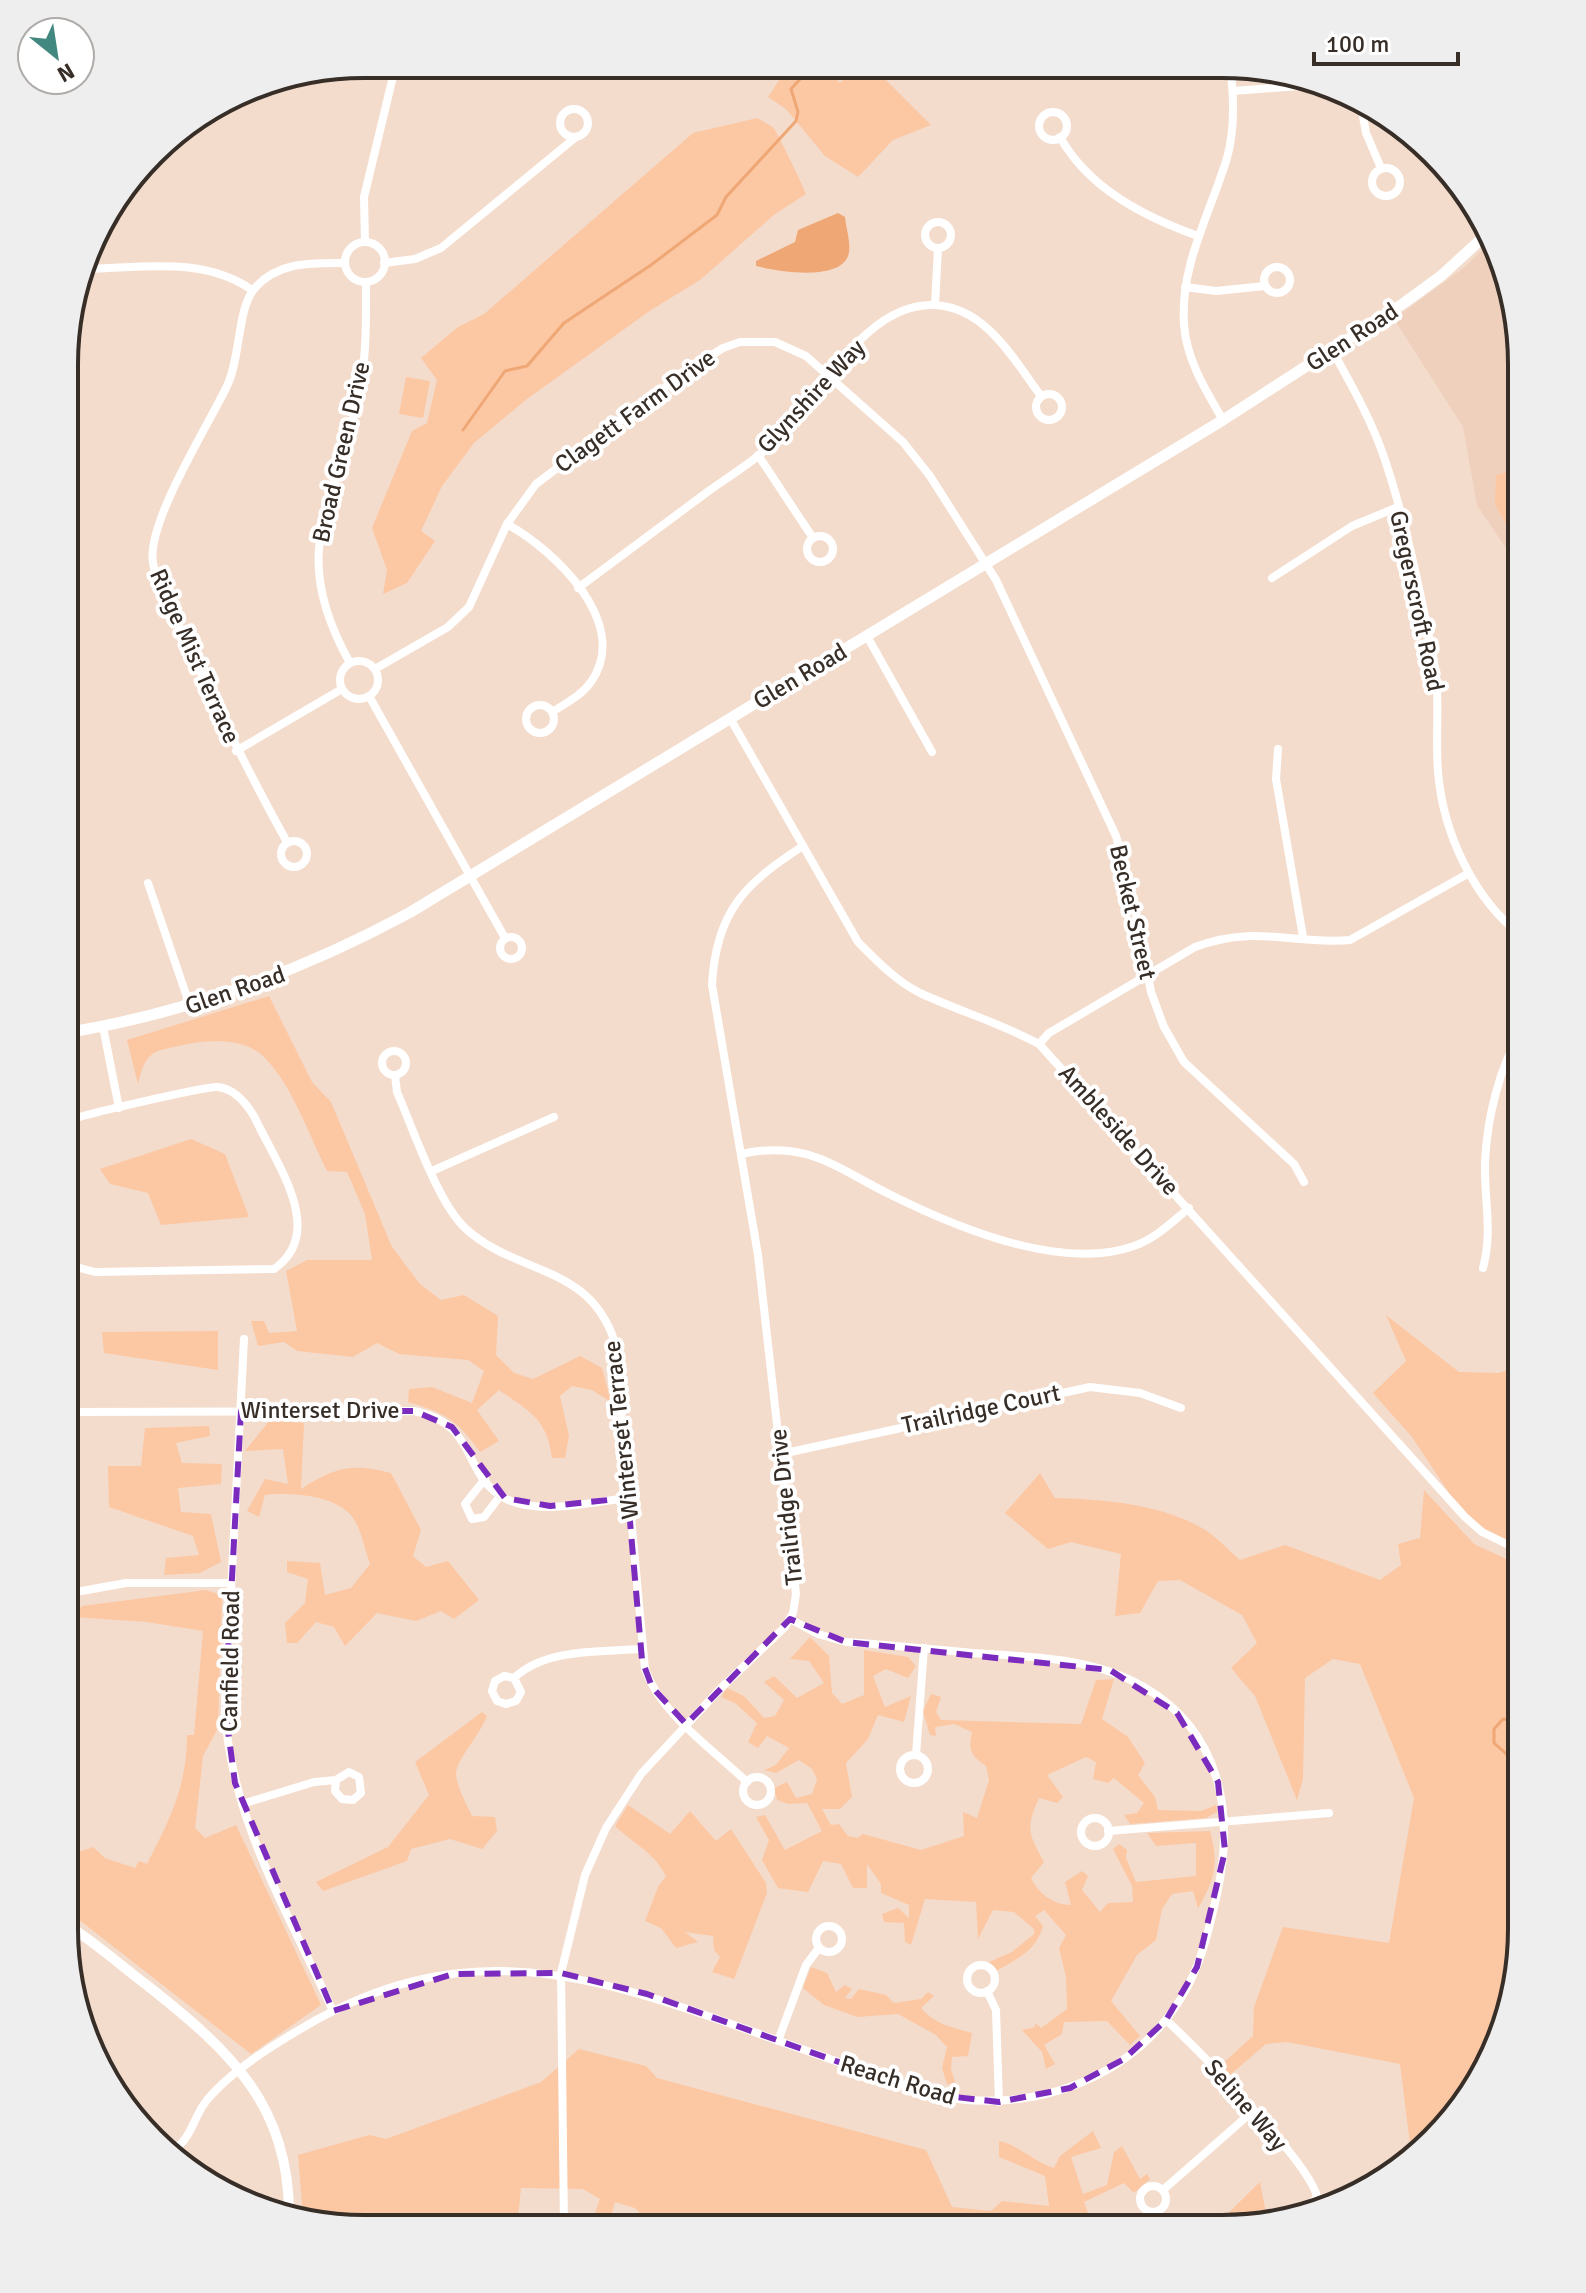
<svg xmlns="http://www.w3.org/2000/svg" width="1586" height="2293" font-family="Signika,sans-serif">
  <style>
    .built { fill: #efd0bc }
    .green { fill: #fcc7a3 }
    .water { fill: #efa775 }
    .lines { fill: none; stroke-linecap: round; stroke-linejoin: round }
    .stream { stroke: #efa775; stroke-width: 3 }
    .minor { stroke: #fff; stroke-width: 8 }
    .tertiary { stroke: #fff; stroke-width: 10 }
    .secondary { stroke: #fff; stroke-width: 11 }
    .marked { fill: none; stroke: #7b2cbf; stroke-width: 6; stroke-dasharray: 16 10; stroke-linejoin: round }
    .labels { text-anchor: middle; stroke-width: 8; stroke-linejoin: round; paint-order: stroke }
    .street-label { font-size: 24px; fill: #372e28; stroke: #fff }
    .rim { fill: none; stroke: #372e28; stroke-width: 4 }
  </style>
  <rect width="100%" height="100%" fill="#f4dccc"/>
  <polygon class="built" points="1493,239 1522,364 1522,572 1477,505 1463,427 1394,319 1465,267"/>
  <g class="green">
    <polygon points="839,65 871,65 931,125 893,140 858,177 825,156 786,109 768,97 782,76 823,67 840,83 848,76"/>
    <path d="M 757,118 C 762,121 771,125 774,129 C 778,133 804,188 806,194 L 775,214 L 700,280 L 651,310 L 527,399 L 474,443 L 442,486 L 421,531 L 435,541 L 407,583 L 383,594 L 387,570 L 372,528 L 412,431 L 427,423 L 437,380 L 421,358 L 458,327 L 484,314 L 693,133 Z"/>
    <polygon points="406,377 430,381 423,418 399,414"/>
    <polygon points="1522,468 1522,551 1495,505 1496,475"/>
    <path d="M 269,996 L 312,1082 L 331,1102 L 392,1247 L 420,1284 L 441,1300 L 464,1295 L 498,1316 L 496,1355 L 514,1373 L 533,1379 L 580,1356 L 602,1368 L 611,1402 L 592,1390 L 572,1386 L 560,1396 L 569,1436 L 565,1458 L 552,1458 C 547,1418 529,1411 499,1390 L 477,1410 L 499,1441 L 480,1452 C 457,1420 446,1413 408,1402 L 409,1389 L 432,1387 L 472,1403 L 484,1371 L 468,1360 L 399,1354 L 377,1343 L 353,1357 L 297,1351 L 284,1342 L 258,1346 L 251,1321 L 264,1321 L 269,1333 L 297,1331 L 286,1271 L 307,1260 L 372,1260 L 365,1214 L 347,1172 L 327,1171 C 309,1135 293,1087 265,1058 C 245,1037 208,1040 183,1045 C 151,1052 146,1051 138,1084 L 127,1040 Z"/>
    <polygon points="191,1139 225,1154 249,1217 161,1225 148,1193 110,1184 100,1169"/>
    <polygon points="1386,1315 1459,1372 1498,1373 1522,1366 1521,1551 1465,1517 1412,1437 1373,1393 1406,1361"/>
    <polygon points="218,1331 218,1370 104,1353 102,1332"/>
    <path d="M 270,1420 L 304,1423 L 301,1489 C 336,1467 350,1463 391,1473 L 421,1530 L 413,1556 L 426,1567 L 448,1561 L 479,1600 L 454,1619 L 441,1611 L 416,1621 L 377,1613 L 345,1646 L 334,1627 L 316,1622 L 297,1643 L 287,1643 L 285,1623 L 305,1603 L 308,1579 L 287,1572 L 287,1561 L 320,1563 L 325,1595 L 351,1588 L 370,1564 C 365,1550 362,1533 355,1521 C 341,1495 291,1492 265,1495 L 259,1517 L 247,1511 L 265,1479 L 288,1484 L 283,1449 L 245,1451 Z"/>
    <polygon points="209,1426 210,1436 176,1443 182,1463 222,1464 221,1484 178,1488 181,1512 211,1514 221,1562 200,1573 164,1575 166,1558 199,1555 193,1536 109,1507 108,1466 141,1466 145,1428"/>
    <path d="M 1040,1473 L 1055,1498 C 1102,1499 1160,1504 1202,1528 C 1216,1536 1228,1550 1240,1560 L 1285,1545 L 1380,1580 L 1401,1565 L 1398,1544 L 1420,1538 L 1424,1490 L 1474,1544 L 1521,1566 L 1521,1949 L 1506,2026 L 1471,2096 L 1412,2160 L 1400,2064 L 1287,2042 L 1266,2044 L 1230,2075 L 1221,2065 L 1253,2036 L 1254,2007 L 1283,1927 L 1389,1943 L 1414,1798 L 1360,1664 L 1333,1659 L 1305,1678 L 1303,1779 L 1297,1800 L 1255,1696 L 1231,1668 L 1257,1643 L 1242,1615 L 1180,1580 L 1158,1581 L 1140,1613 L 1115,1616 L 1121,1554 L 1071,1542 L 1048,1549 L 1005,1513 Z"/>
    <path d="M 206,1590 L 222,1595 L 218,1728 L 203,1756 L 195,1828 L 205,1838 L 236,1825 L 321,2005 L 251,2054 L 64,1908 L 64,1857 L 93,1847 L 105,1858 L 135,1868 L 139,1861 L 147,1864 C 170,1819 187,1786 187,1735 L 194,1735 L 203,1631 L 147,1622 L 73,1617 L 82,1606 Z"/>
    <path d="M 810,1637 L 829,1656 L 832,1693 L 842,1704 L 864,1695 L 864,1650 L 908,1657 L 916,1666 L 908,1678 L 886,1669 L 873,1676 L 885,1707 L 911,1696 L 904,1722 L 878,1715 L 868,1739 L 846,1763 L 852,1797 L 840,1809 L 822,1809 L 831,1825 L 839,1824 L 848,1836 L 858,1838 L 863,1834 L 921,1850 L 964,1836 L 963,1812 L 977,1818 L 989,1780 L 986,1766 C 971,1756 968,1751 972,1732 L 954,1724 L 935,1727 L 936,1736 L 930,1735 L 923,1711 L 931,1694 L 941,1697 L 936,1712 L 941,1720 L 1081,1724 L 1096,1680 L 1114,1679 L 1102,1719 L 1128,1737 L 1145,1763 L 1138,1775 L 1155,1797 L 1158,1810 L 1201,1811 L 1216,1805 L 1217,1812 L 1206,1818 L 1130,1824 L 1124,1815 L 1137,1813 L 1144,1803 L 1114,1778 L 1108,1783 L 1093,1779 L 1096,1762 L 1086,1757 L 1047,1775 L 1063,1797 L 1057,1803 L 1039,1798 C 1025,1829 1029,1834 1044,1862 L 1031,1878 C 1038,1893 1053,1905 1071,1905 L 1065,1882 L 1082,1871 L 1088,1876 L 1082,1890 L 1100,1912 L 1108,1903 L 1133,1902 L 1132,1886 L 1113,1849 L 1119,1844 L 1127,1850 L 1126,1858 L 1136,1882 L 1196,1876 L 1196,1843 L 1156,1846 L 1147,1833 L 1210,1831 C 1219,1863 1215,1880 1198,1908 L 1193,1891 L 1172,1894 L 1162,1909 L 1156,1940 L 1137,1955 L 1111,2001 L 1140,2036 L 1130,2045 L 1107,2021 L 1064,2022 L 1062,2034 L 1044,2045 L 1055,2064 L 1046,2069 L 1042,2052 L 1022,2030 L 1035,2027 L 1035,2023 L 1041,2028 L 1067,2009 L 1066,1977 L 1059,1948 L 1066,1935 L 1044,1910 L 1035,1916 L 1043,1926 C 1037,1950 1016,1960 996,1971 L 989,1962 L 1012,1952 L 1034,1934 L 1034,1929 L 1014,1912 L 993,1910 L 978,1939 L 976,1902 L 925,1899 L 911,1945 L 905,1942 L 904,1923 L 884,1922 L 882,1914 L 898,1908 L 909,1918 L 909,1905 L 881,1893 L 881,1884 L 867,1864 L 867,1888 L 853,1888 L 841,1864 L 823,1861 L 808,1892 L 778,1888 L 762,1860 L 769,1840 L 756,1817 L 765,1815 L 785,1850 L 822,1831 L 807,1803 L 788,1804 L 777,1800 L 774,1788 L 787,1782 L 796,1798 L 812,1794 L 817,1779 L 812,1769 L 799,1760 L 776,1773 L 764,1770 L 776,1765 L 789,1748 L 767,1736 L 758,1748 L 748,1742 L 757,1723 L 735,1703 L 721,1697 L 727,1688 L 744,1696 L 764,1718 L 775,1716 L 784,1700 L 764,1682 L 774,1676 L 797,1698 L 824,1683 L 809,1661 L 790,1659 Z"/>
    <path d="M 482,1712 L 487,1716 C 480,1735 457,1759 456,1773 C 456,1786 467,1805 472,1816 L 495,1817 L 497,1831 L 482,1849 L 450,1839 L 411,1849 L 407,1861 L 323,1891 L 316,1882 L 388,1847 L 429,1795 L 415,1762 Z"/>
    <path d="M 628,1805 L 670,1834 L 690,1811 L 716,1841 L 731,1829 L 766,1883 L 767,1893 L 734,1979 L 712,1972 L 720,1957 L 714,1950 L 713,1936 L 685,1932 L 698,1942 L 676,1948 L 661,1928 L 645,1921 L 658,1887 L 666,1876 C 653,1851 635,1845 615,1826 Z"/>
    <path d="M 811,1967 L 827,1973 L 836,1992 L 845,1985 L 852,1989 L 845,1998 L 851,1999 L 859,1989 L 886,1995 L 894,2003 L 921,1999 L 928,1992 L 934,1996 L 921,2008 C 936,2025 952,2027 972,2033 L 968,2056 L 952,2057 L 951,2069 L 956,2085 L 947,2084 L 942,2068 L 947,2047 L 936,2035 L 898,2014 L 857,2017 L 824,2005 L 803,1988 Z"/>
    <path d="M 579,2049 L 646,2066 L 657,2078 L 926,2150 L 952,2207 L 991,2211 L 1002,2201 L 1049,2206 L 1045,2176 L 999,2157 L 999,2141 C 1019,2145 1034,2162 1054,2168 L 1060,2156 L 1093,2131 L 1101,2148 L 1071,2157 L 1083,2194 L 1107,2185 L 1114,2152 L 1122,2146 L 1140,2179 L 1147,2174 L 1150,2179 L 1134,2193 L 1124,2183 L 1084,2202 L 1092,2224 L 1090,2229 L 653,2227 L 635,2208 L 615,2202 L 608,2227 L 590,2227 L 600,2199 L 583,2189 L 521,2188 L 517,2227 L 469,2227 L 435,2219 L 328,2223 L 303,2215 L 298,2155 L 369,2135 L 386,2139 L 541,2082 Z"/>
    <polygon points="1260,2182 1267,2219 1212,2229"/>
  </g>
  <path class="water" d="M 838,213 L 845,217 C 846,228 852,246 848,256 C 838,282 776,271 756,266 L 756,261 L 795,242 L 798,230 Z"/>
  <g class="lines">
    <g class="stream">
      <polyline points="463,430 505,371 527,366 564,323 651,265 717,215 726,197 796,121 798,112 791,89 801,78 856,71 862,65"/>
      <polyline points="1521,1767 1494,1743 1494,1729 1503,1719 1521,1721"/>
      <polyline points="1521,1897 1516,1891 1521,1852"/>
    </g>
    <g class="minor">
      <polyline points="1233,91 1325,84"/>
      <polyline points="1360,100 1366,133 1381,168"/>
      <circle cx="574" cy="123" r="14"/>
      <circle cx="1053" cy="126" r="14"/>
      <path d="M 1060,137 C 1089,189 1145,217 1198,236"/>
      <circle cx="1386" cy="182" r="14"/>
      <circle cx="938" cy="235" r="13"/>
      <polyline points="365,242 364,197 396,64"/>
      <circle cx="365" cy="262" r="20"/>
      <polyline points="384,263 415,259 441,248 576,137"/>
      <circle cx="1277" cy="280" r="13"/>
      <path d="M 86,269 C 143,268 203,256 252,290"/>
      <polyline points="1185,287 1216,291 1265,286"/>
      <polyline points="935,305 938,248"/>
      <path d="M 1332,350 C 1352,386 1372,421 1385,460 C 1406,523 1420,591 1433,656 C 1441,694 1435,733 1438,772 C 1443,832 1473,899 1522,936"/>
      <circle cx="1049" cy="407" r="13"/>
      <path d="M 1223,420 C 1206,391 1186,359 1184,324 C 1180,265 1210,214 1227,158 C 1235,129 1234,96 1230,67"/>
      <polyline points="758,455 813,538"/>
      <path d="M 507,524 C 554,550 632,623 591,682 C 581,696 566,703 552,712"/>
      <circle cx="820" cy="549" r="13"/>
      <polyline points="1272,578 1352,526 1398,507"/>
      <path d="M 578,588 C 622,555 666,523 710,490 C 736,472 765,454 786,430 C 825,388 867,303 934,305 C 986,307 1014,360 1041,396"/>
      <polyline points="867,636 932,752"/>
      <circle cx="359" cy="680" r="19"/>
      <path d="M 350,663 C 287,551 334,508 358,398 C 367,360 366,320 366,282"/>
      <polyline points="375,669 448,627 469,607 507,524 536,484 688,370 723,348 740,342 775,342 806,356 903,442 930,476 996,580 1116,836 1132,894 1151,992 1164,1027 1184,1062 1294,1164 1304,1182"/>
      <polyline points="369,696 505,938"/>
      <circle cx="540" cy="719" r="14"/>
      <path d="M 730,718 L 858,942 C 877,961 896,981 920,993 C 959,1011 1000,1023 1039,1044 L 1465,1517 L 1482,1532 L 1521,1551"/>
      <polyline points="1278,749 1276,779 1303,937"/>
      <polyline points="236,751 342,689"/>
      <circle cx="294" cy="854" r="13"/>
      <path d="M 287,842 C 250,776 218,710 186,641 C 175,617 158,590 153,563 C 146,523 208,426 227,386 C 241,357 237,308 255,288 C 278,261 313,263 345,263"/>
      <polyline points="148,883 190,1006"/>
      <circle cx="511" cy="948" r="11"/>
      <polyline points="103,1027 119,1108"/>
      <path d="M 1039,1044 L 1049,1033 L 1195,947 C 1257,924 1292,945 1350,940 L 1469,873"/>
      <circle cx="394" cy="1063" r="12"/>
      <path d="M 395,1075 L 397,1092 C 413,1129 438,1203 465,1228 C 517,1276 590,1263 615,1343 L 645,1669 C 661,1715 713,1749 747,1782"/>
      <path d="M 741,1154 C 806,1140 833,1166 889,1194 C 955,1227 1061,1272 1134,1246 C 1155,1239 1172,1222 1189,1208"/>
      <polyline points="432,1171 554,1117"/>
      <path d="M 65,1264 L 95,1272 L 274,1269 C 328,1232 275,1162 255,1118 C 247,1104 235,1089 218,1087 C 207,1086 75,1116 65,1122"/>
      <path d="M 1483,1268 C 1493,1230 1484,1200 1485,1162 C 1487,1119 1499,1067 1522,1030"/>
      <path d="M 244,1339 L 225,1708 C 229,1816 289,1914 333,2011"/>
      <path d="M 65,1412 L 414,1411 C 479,1424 461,1474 504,1498 C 539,1516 591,1502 628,1498"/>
      <polyline points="781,1454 1090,1387 1140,1393 1181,1408"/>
      <polyline points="485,1479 465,1504 472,1519 484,1517 501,1495"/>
      <polyline points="65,1594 126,1583 231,1583"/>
      <path d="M 514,1678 L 521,1692 L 516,1701 L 506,1704 L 497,1701 L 492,1691 L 495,1681 L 504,1676 L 514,1678 C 546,1648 600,1652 641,1649"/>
      <polyline points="916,1755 924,1648"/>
      <circle cx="914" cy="1769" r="14"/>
      <circle cx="757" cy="1791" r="14"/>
      <polyline points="242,1804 314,1782 336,1780 349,1772 359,1777 361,1793 353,1800 342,1799 335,1791 336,1780"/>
      <circle cx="1095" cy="1832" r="14"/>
      <polyline points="1108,1831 1329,1813"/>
      <circle cx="829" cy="1939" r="13"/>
      <circle cx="981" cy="1979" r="14"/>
      <polyline points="987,1991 996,2010 999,2102"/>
      <path d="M 1166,2020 C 1195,2046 1311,2164 1317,2197"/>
      <polyline points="778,2041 806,1965 819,1948"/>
      <polyline points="97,2064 120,2092"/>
      <path d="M 169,2152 C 193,2140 192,2118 207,2100 C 231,2071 271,2046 304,2027 C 458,1937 577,1970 734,2025 C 799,2048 864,2071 929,2094 C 1029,2117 1138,2081 1188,1986 C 1203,1957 1210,1925 1217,1894 C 1235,1813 1221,1732 1144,1687 C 1092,1657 1032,1657 973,1653 C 931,1649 889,1645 846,1642 L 818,1634 L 790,1619"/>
      <circle cx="1153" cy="2199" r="13"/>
      <polyline points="1163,2190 1253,2111"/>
      <polyline points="1317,2197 1332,2203"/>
      <polyline points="1306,2209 1317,2197"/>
      <path d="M 564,2227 L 561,1973 L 585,1875 L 606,1828 L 641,1774 L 721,1688 L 785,1627 L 793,1613 L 796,1594 L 758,1255 L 712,985 C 716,912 744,884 803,846"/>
    </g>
    <path class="tertiary" d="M 64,1923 C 94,1941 120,1965 148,1986 C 229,2050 290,2105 289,2217"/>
    <path class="secondary" d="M 65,1033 C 188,1013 300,972 409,913 L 1223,420 L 1404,303 L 1441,276 L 1490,231"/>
  </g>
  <path class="marked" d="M 241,1411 L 414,1411 L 452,1427 L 505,1498 L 550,1506 L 628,1498 L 642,1660 L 652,1687 L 686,1724 L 790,1619 L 846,1642 L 1110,1670 L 1177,1713 L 1218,1782 L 1225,1851 L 1197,1967 L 1166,2020 L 1124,2059 L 1070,2088 L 999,2102 L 929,2094 L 647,1994 L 561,1973 L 453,1974 L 333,2011 L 235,1783 L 225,1708 Z"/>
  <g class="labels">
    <g class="street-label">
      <text transform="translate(1352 337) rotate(-33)" y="8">Glen Road</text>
      <text transform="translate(811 396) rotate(-47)" y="8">Glynshire Way</text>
      <text transform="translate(635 411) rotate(-36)" y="8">Clagett Farm Drive</text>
      <text transform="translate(341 452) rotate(-77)" y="8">Broad Green Drive</text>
      <text transform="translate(1417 601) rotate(78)" y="8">Gregerscroft Road</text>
      <text transform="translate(195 656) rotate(66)" y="8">Ridge Mist Terrace</text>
      <text transform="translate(800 676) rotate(-31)" y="8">Glen Road</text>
      <text transform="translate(1133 912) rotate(77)" y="8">Becket Street</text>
      <text transform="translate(235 990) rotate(-19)" y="8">Glen Road</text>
      <text transform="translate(1119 1130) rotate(48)" y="8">Ambleside Drive</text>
      <text transform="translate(981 1409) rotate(-12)" y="8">Trailridge Court</text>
      <text x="320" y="1418">Winterset Drive</text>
      <text transform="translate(621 1430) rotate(-96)" y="8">Winterset Terrace</text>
      <text transform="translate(786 1507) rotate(-96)" y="8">Trailridge Drive</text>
      <text transform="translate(230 1661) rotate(-89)" y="8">Canfield Road</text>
      <text transform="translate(898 2080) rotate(17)" y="8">Reach Road</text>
      <text transform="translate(1246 2105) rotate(49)" y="8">Seline Way</text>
    </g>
  </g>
  <path d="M0 0H1586V2293H0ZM364 78H1222A286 286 0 0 1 1508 364V1929A286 286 0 0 1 1222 2215H364A286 286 0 0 1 78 1929V364A286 286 0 0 1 364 78Z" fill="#efeeee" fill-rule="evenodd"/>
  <path class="rim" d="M364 78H1222A286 286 0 0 1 1508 364V1929A286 286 0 0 1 1222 2215H364A286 286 0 0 1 78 1929V364A286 286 0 0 1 364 78Z"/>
  <g transform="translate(56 56) rotate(150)"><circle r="38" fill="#ffffff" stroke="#afaba9" stroke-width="2"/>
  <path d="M0-6L14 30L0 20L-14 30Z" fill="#428880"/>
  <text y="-12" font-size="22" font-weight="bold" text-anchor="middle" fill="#372e28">N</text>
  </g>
  <path d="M1314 52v12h144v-12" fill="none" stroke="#372e28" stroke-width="4"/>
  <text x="1326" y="52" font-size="24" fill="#372e28" stroke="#ffffff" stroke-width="6" paint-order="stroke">100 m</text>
</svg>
